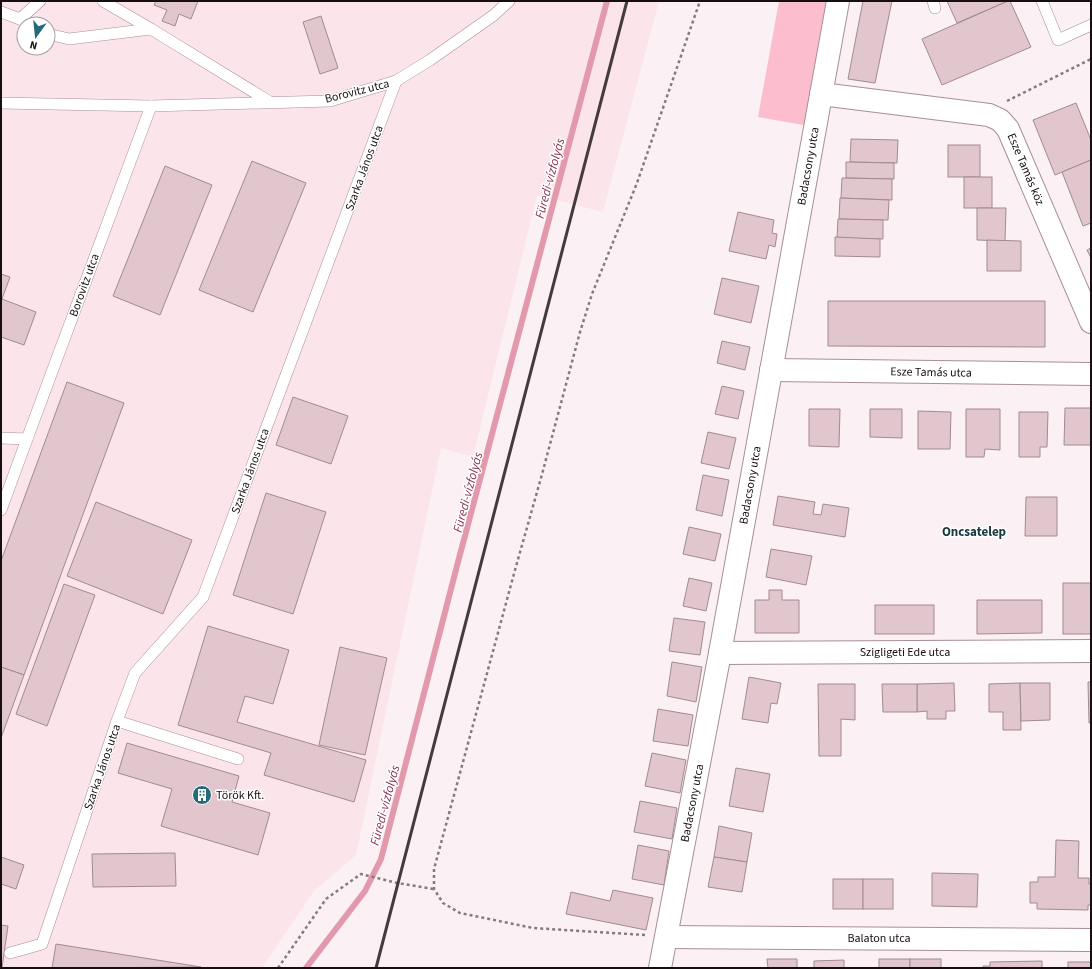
<svg xmlns="http://www.w3.org/2000/svg" width="1092" height="969" font-family="'Source Sans 3',sans-serif">
  <style>
    .built { fill: #fbe5ea; fill-rule: evenodd }
    .green { fill: #fcbece }
    .lines { fill: none; stroke-linecap: round; stroke-linejoin: round }
    .stream { stroke: #e299ad; stroke-width: 6 }
    .building { fill: #e1c6cd; stroke: #a38a90 }
    .lane-casing { stroke: #a88f95; stroke-width: 12 }
    .street-casing { stroke: #a88f95; stroke-width: 24 }
    .path { stroke: #857b7e; stroke-width: 2.5; stroke-dasharray: 3 3; stroke-linecap: butt }
    .lane { stroke: #fff; stroke-width: 11 }
    .street { stroke: #fff; stroke-width: 22 }
    .rail { stroke: #443b3e; stroke-width: 3 }
    .labels { text-anchor: middle; stroke-width: 3; stroke-linejoin: round; paint-order: stroke }
    .street-label { font-size: 12px; fill: #170e11; stroke: #fff }
    .poi-label { font-size: 12px; fill: #170e11; stroke: #fff; text-anchor: start }
    .water-label { font-size: 13px; font-style: italic; fill: #873250; stroke: #fff }
    .neighbourhood-label { font-size: 13px; font-weight: bold; fill: #183940; stroke: #fff }
  </style>
  <rect width="100%" height="100%" fill="#fbf0f3"/>
  <path class="built" d="M 1,1 L 659,1 L 603,212 L 537,195 L 473,457 L 441,448 L 356,855 L 314,891 L 262,968 L 1,968 ZM 24,24 L 48,24 L 48,48 L 24,48 Z"/>
  <polygon class="green" points="779,1 838,1 815,127 758,117"/>
  <g class="lines">
    <polyline class="stream" points="306,968 365,891 381,859 458,562 607,1"/>
  </g>
  <g class="building">
    <polygon points="156,1 198,1 191,19 179,14 175,26 162,21 167,10 154,5"/>
    <polygon points="863,1 892,1 875,83 848,79"/>
    <polygon points="947,1 1008,1 957,23"/>
    <polygon points="1008,1 1010,1 1031,47 942,85 922,39"/>
    <polygon points="321,16 338,68 320,74 303,22"/>
    <polygon points="1076,103 1091,140 1091,160 1055,175 1033,120"/>
    <polygon points="851,139 898,140 897,163 850,162"/>
    <rect x="948" y="145" width="32" height="32"/>
    <polygon points="1091,160 1091,223 1083,226 1062,172"/>
    <polygon points="252,161 306,183 253,312 199,290"/>
    <polygon points="846,162 894,163 894,179 846,178"/>
    <polygon points="165,166 212,185 160,315 113,296"/>
    <rect x="964" y="177" width="28" height="31"/>
    <polygon points="842,178 892,179 892,200 841,198"/>
    <polygon points="840,198 889,200 888,220 839,219"/>
    <polygon points="977,208 1006,208 1005,241 977,240"/>
    <polygon points="738,212 774,220 772,233 777,234 775,247 769,245 766,259 729,251"/>
    <polygon points="838,219 883,220 883,239 837,238"/>
    <polygon points="835,237 880,239 880,257 835,256"/>
    <polygon points="987,240 1021,241 1021,271 987,271"/>
    <polygon points="1091,248 1091,258 1087,250"/>
    <polygon points="1,274 10,277 2,299 36,312 24,345 1,337"/>
    <polygon points="722,278 759,286 751,323 714,314"/>
    <polygon points="828,301 1045,301 1045,347 828,346"/>
    <polygon points="722,341 750,347 745,370 717,363"/>
    <polygon points="67,382 124,403 24,675 1,667 1,561"/>
    <polygon points="722,386 744,391 738,419 715,414"/>
    <polygon points="293,397 348,416 331,464 276,445"/>
    <polygon points="1065,408 1091,408 1091,445 1064,445"/>
    <polygon points="809,409 840,409 839,447 809,446"/>
    <polygon points="870,409 902,409 902,438 870,437"/>
    <polygon points="966,409 1000,409 1000,450 985,449 984,457 966,457"/>
    <polygon points="918,411 951,412 950,449 918,449"/>
    <polygon points="1019,412 1048,412 1047,447 1040,447 1040,457 1019,457"/>
    <polygon points="708,432 736,438 729,469 701,463"/>
    <polygon points="703,475 729,480 722,516 696,510"/>
    <polygon points="266,493 326,512 293,614 233,595"/>
    <polygon points="778,496 815,502 813,514 821,515 823,504 849,508 845,537 773,525"/>
    <polygon points="1026,497 1057,497 1057,536 1025,536"/>
    <polygon points="96,502 192,540 163,614 67,576"/>
    <polygon points="689,527 721,534 715,561 683,554"/>
    <polygon points="771,549 812,556 806,585 766,577"/>
    <polygon points="689,578 712,583 706,611 683,606"/>
    <rect x="1063" y="583" width="28" height="51"/>
    <polygon points="64,584 95,595 47,726 16,714"/>
    <polygon points="769,590 782,590 782,600 799,600 799,633 755,633 755,600 769,600"/>
    <polygon points="977,600 1042,600 1042,633 977,634"/>
    <rect x="875" y="605" width="59" height="29"/>
    <polygon points="674,618 705,622 700,655 669,651"/>
    <polygon points="208,626 289,650 273,704 245,696 237,722 366,760 354,802 264,775 271,753 178,725"/>
    <polygon points="340,647 387,658 365,755 319,745"/>
    <polygon points="672,662 702,667 696,702 667,696"/>
    <polygon points="1,667 24,675 1,738"/>
    <polygon points="749,677 781,683 777,704 771,703 768,723 742,719"/>
    <polygon points="1088,682 1091,682 1091,723 1089,723"/>
    <polygon points="954,683 955,711 946,711 946,719 927,719 927,711 917,712 917,684"/>
    <polygon points="1020,683 1021,730 1003,730 1003,712 989,712 989,684"/>
    <polygon points="1020,683 1050,683 1050,720 1021,721"/>
    <polygon points="818,684 855,684 855,720 841,719 841,756 819,756"/>
    <polygon points="882,684 917,684 917,712 883,712"/>
    <polygon points="658,709 693,715 688,746 653,741"/>
    <polygon points="127,743 239,776 232,802 270,813 258,855 161,826 172,789 118,773"/>
    <polygon points="652,753 686,760 680,793 645,786"/>
    <polygon points="736,768 770,774 763,812 729,806"/>
    <polygon points="640,801 677,808 672,839 634,832"/>
    <polygon points="719,826 752,833 747,862 714,857"/>
    <polygon points="1056,840 1079,841 1078,878 1089,878 1089,884 1091,884 1091,905 1088,905 1088,910 1037,909 1037,903 1030,903 1030,882 1038,882 1038,877 1055,877"/>
    <polygon points="638,845 669,851 664,885 632,879"/>
    <polygon points="175,853 176,886 93,887 92,854"/>
    <polygon points="1,857 24,865 16,889 1,884"/>
    <polygon points="714,857 747,862 742,892 708,887"/>
    <polygon points="932,873 978,874 977,907 932,906"/>
    <rect x="833" y="879" width="30" height="30"/>
    <rect x="863" y="879" width="30" height="30"/>
    <polygon points="613,890 653,898 646,930 566,914 571,892 610,901"/>
    <polygon points="1,925 8,926 2,968 1,968"/>
    <polygon points="56,944 201,967 52,968"/>
    <polygon points="767,959 797,959 797,968 768,968"/>
    <rect x="879" y="959" width="31" height="9"/>
    <rect x="910" y="959" width="31" height="9"/>
    <polygon points="844,960 844,968 814,968 814,961"/>
    <polygon points="1042,961 1042,968 983,968 983,966 990,966 990,962"/>
    <rect x="1068" y="962" width="23" height="6"/>
  </g>
  <g class="lines">
    <defs>
      <g id="lane">
        <polyline points="103,1 151,29 270,102"/>
        <polyline points="933,1 935,8"/>
        <polyline points="1042,1 1058,40 1091,25"/>
        <polyline points="1,12 20,19 28,24"/>
        <polyline points="20,19 40,1"/>
        <polyline points="48,34 69,39 151,29"/>
        <polyline points="1,103 151,106 330,101 396,81 430,60 494,15 509,1"/>
        <polyline points="1,438 27,439 151,106"/>
        <polyline points="1,510 27,439"/>
        <polyline points="117,721 238,759"/>
        <polyline points="10,953 42,944 117,721 135,673 203,597 396,81"/>
      </g>
      <g id="street">
        <polyline points="821,94 989,115 1000,120 1008,129 1091,322"/>
        <polyline points="771,370 1091,374"/>
        <polyline points="720,653 1091,651"/>
        <polyline points="667,937 1091,940"/>
        <polyline points="660,968 720,653 838,1"/>
      </g>
    </defs>
    <use href="#lane" class="lane-casing"/>
    <use href="#street" class="street-casing"/>
    <g class="path">
      <polyline points="1007,101 1091,59"/>
      <polyline points="645,935 533,928 460,913 443,903 434,889 434,869 515,570 541,478 580,332 592,294 637,183 700,1"/>
      <polyline points="278,968 326,899 361,874 397,883 434,889"/>
    </g>
    <use href="#lane" class="lane"/>
    <use href="#street" class="street"/>
    <polyline class="rail" points="376,968 627,1"/>
  </g>
  <defs>
    <symbol id="building-disc" viewBox="-11 -11 22 22"><circle r="9.5" fill="#236b78" stroke="#fff"/><path d="M-4-6H4V6H1V3H-1V6H-4ZM-2.5-4.3h1.7v1.8h-1.7ZM.8-4.3h1.7v1.8H.8ZM-2.5-1h1.7V.8h-1.7ZM.8-1h1.7V.8H.8Z" fill="#fff"/></symbol>
  </defs>
  <g fill-rule="evenodd">
    <use href="#building-disc" x="191" y="784" width="22" height="22"/>
  </g>
  <g class="labels">
    <g class="street-label">
      <text transform="translate(357 91) rotate(-14)" y="4">Borovitz utca</text>
      <text transform="translate(808 166) rotate(-80)" y="4">Badacsony utca</text>
      <text transform="translate(364 168) rotate(-70)" y="4">Szarka János utca</text>
      <text transform="translate(1026 169) rotate(67)" y="4">Esze Tamás köz</text>
      <text transform="translate(84 285) rotate(-70)" y="4">Borovitz utca</text>
      <text transform="translate(931 372) rotate(1)" y="4">Esze Tamás utca</text>
      <text transform="translate(250 471) rotate(-70)" y="4">Szarka János utca</text>
      <text transform="translate(750 485) rotate(-80)" y="4">Badacsony utca</text>
      <text x="905" y="656">Szigligeti Ede utca</text>
      <text transform="translate(102 767) rotate(-71)" y="4">Szarka János utca</text>
      <text transform="translate(692 803) rotate(-79)" y="4">Badacsony utca</text>
      <text x="879" y="942">Balaton utca</text>
    </g>
    <g class="poi-label">
      <text x="216" y="799">Török Kft.</text>
    </g>
    <g class="water-label">
      <text transform="translate(549 178) rotate(-75)" y="5">Füredi-vízfolyás</text>
      <text transform="translate(467 492) rotate(-75)" y="5">Füredi-vízfolyás</text>
      <text transform="translate(384 805) rotate(-75)" y="5">Füredi-vízfolyás</text>
    </g>
    <g class="neighbourhood-label">
      <text x="974" y="536">Oncsatelep</text>
    </g>
  </g>
  <rect width="1092" height="969" fill="none" stroke="#170e11" stroke-width="4"/>
  <g transform="translate(36 36) rotate(195)"><circle r="19" fill="#ffffff" stroke="#a29fa0"/>
  <path d="M0-3L7 15L0 10L-7 15Z" fill="#236b78"/>
  <text y="-6" font-size="11" font-weight="bold" text-anchor="middle" fill="#170e11">N</text>
  </g>
</svg>
